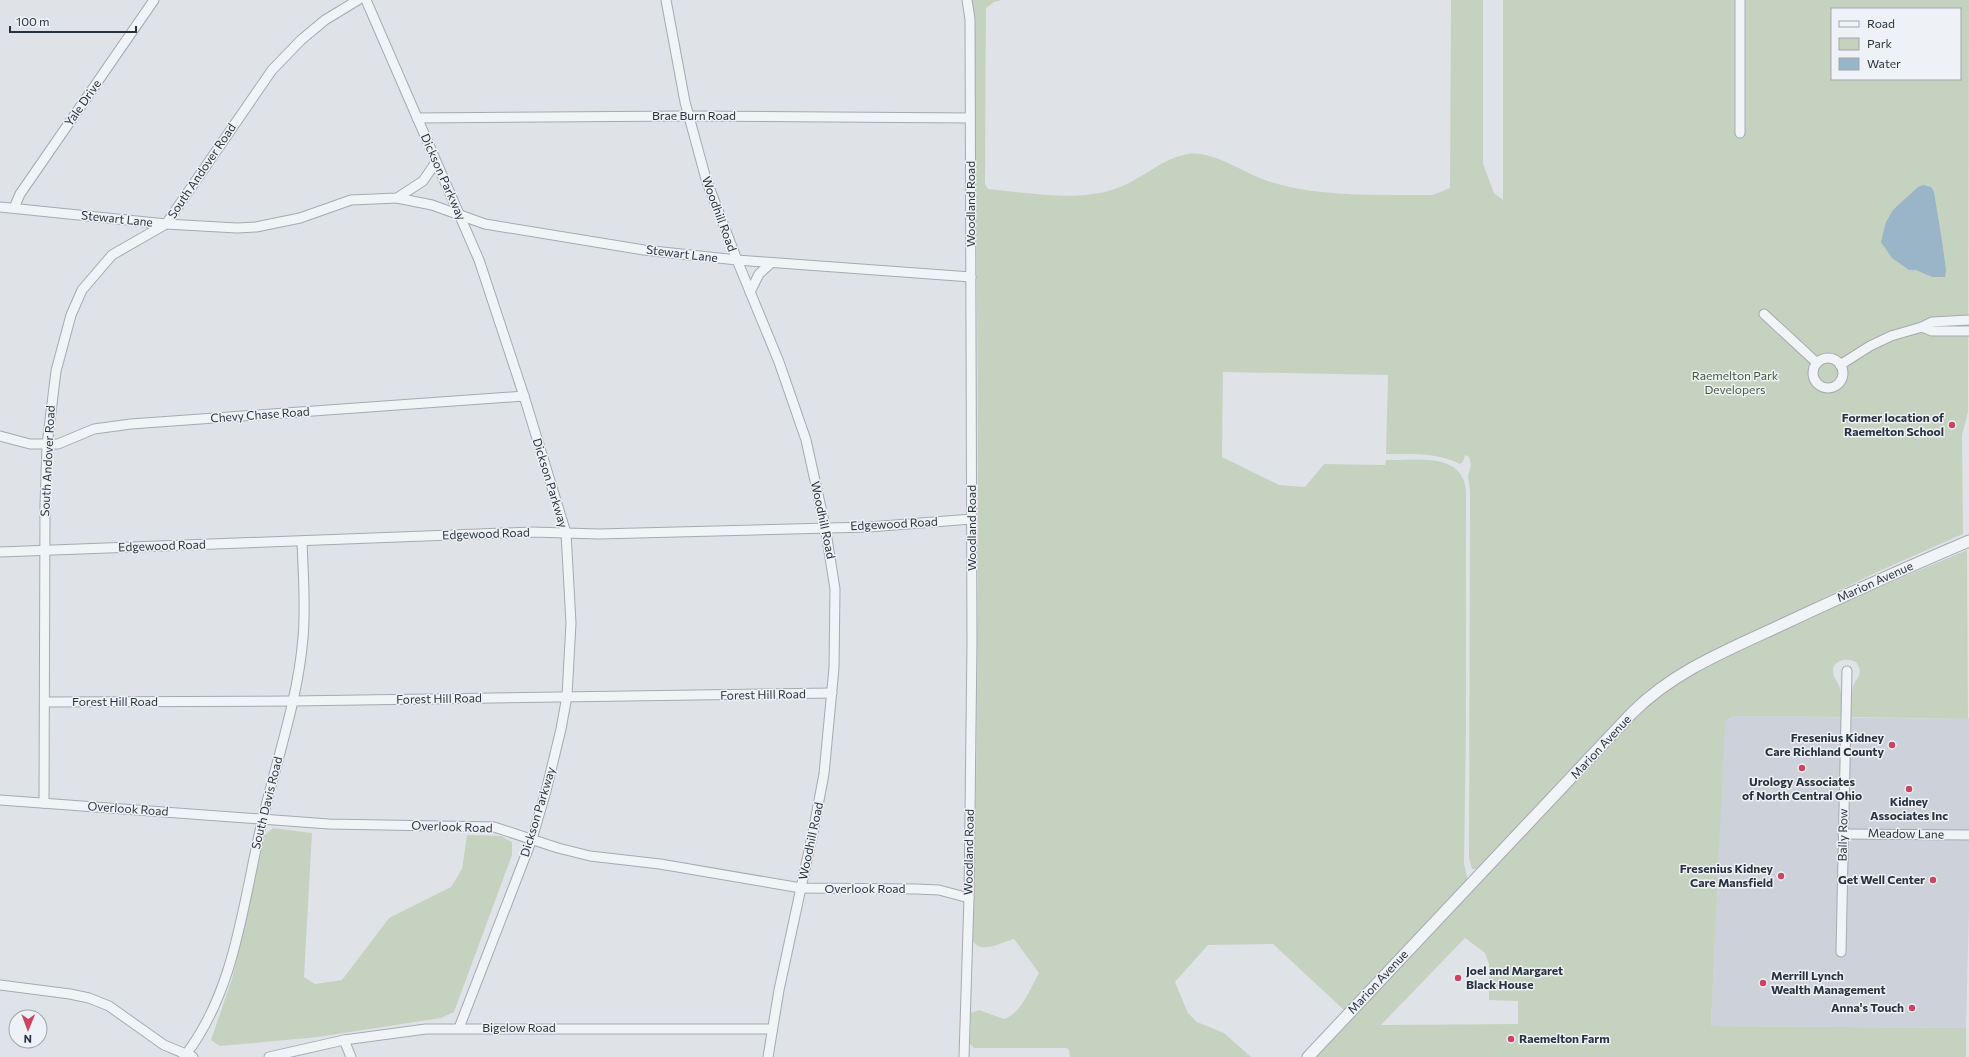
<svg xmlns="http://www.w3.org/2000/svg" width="1969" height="1057" font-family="Commissioner,sans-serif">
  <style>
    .built { fill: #cdd2da }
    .green { fill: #c6d2c0; fill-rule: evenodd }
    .water { fill: #9ab4c8 }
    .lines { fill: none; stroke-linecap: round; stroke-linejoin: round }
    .minor-casing { stroke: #a4aab2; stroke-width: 11 }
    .tertiary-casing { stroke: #a4aab2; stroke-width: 13 }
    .minor { stroke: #f1f4f6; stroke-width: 9 }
    .tertiary { stroke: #f1f4f6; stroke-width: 11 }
    .poi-dot { fill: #cd4463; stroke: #eef2f6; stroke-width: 1.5 }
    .labels { text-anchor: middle; stroke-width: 3; stroke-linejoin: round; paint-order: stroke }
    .street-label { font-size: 12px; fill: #28323f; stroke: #eef2f6 }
    .park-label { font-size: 12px; fill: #3f5b35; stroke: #eef2f6 }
    .poi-label { font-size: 12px; font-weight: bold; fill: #28323f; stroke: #eef2f6; text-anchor: end }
  </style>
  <rect width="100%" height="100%" fill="#dfe3e8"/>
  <polygon class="built" points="1733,716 1969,719 1969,909 1966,1028 1711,1026 1724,726 1725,722"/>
  <g class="green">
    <path d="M 972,0 L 1002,0 L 994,2 L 986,8 L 985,184 L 988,189 C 1029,193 1081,203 1120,187 C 1143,178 1163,158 1188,154 C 1213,150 1245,174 1268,181 C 1320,198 1379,194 1433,195 L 1450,188 L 1451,0 L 1483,0 L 1483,164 L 1494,193 L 1503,200 L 1503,0 L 1969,0 L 1968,412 L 1962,435 L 1963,534 L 1875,573 L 1702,657 L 1657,685 L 1480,869 L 1472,869 L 1469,858 L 1470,490 L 1468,476 L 1471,465 L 1469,457 L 1465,455 L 1463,462 L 1460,464 C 1437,452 1412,454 1386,454 L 1388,375 L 1223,372 L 1222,457 L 1279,485 L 1305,487 L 1324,464 L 1385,465 L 1386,460 C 1415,461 1464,451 1466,492 L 1466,732 L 1464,864 L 1468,881 L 1345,1011 L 1273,944 L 1208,945 L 1175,982 L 1188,1013 L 1197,1022 L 1224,1033 L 1251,1057 L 1070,1057 L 1069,1050 L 1067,1048 L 974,1048 L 970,1044 L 971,1013 L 979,1010 L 1004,1019 C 1022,1013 1030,988 1039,973 L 1014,939 C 1002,942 981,955 973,941 C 979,695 979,449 976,204 L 974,203 L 974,18 ZM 1832,9 L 1960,9 L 1960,79 L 1832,79 Z"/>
    <path d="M 1967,550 L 1968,719 L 1851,717 C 1851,708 1851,700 1852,691 C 1853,678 1866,677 1856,662 C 1846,657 1832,660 1833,673 C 1834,679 1839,683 1840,688 C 1842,697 1841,708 1841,717 L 1733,716 L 1725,722 L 1711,1026 L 1966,1028 L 1966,1057 L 1313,1057 L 1631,720 L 1656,697 L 1681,679 L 1801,620 ZM 1465,938 L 1485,953 L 1489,964 L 1489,1000 L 1518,1001 L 1518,1024 L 1381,1025 Z"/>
    <polygon points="273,828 312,833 304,977 315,984 342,980 389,918 451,887 462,869 467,835 501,836 512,842 512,855 454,1012 441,1018 318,1037 220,1046 211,1040 232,979 265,835"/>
  </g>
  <polygon class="water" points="1923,185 1931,187 1934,192 1942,241 1946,270 1945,277 1932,277 1916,270 1909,270 1892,258 1881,242 1886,222 1893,210 1918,187"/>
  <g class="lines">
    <defs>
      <g id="minor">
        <polyline points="366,0 479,260 524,396 566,533 571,623 567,696 561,729 546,791 532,839 459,1028"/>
        <polyline points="666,0 685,102 706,179 737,260 779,362 806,440 825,526 835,589 834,668 824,774 813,832 779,990 768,1057"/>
        <polyline points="417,118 688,116 970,118"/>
        <polyline points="1740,133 1740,0"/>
        <polyline points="397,198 432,205 485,224 644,250 737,260 971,277"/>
        <polyline points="0,207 166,224 237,228 256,227 300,218 351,200 397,198 423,181 436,162"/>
        <polyline points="14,208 20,194 154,0"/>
        <polyline points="750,292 759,274 771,263"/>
        <polyline points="1764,314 1817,363"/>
        <polyline points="1922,327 1932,331 1969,331"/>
        <circle cx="1828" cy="373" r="15"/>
        <polyline points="1840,365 1870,346 1891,336 1922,327 1932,322 1969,320"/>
        <polyline points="0,436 30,444 58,444 94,429 131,424 524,396"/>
        <polyline points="0,552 532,532 599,534 869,527 972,519"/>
        <polyline points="45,702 293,701 832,693"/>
        <polyline points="0,800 329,824 494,827 558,848 590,856 660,864 801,888 916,889 939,890 969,898"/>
        <polyline points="44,803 45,506 47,445 56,371 71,315 82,290 112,255 166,224 272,70 301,40 325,20 358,0"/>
        <polyline points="1843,834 1969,835"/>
        <polyline points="1841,952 1847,671"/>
        <polyline points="0,985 70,994 89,998 109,1006 164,1045 193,1057"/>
        <polyline points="344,1040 351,1057"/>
        <path d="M 184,1057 C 237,989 243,899 263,818 C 277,758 298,699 303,638 C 306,606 303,573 302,541"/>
        <polyline points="269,1057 344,1040 426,1029 772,1029"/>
        <polyline points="964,1057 969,898 972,642 970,19 967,0"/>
      </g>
      <path id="tertiary" d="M 1308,1057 L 1632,713 C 1673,672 1725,651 1777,627 C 1841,597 1905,568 1969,541"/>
    </defs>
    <use href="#minor" class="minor-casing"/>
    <use href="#tertiary" class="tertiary-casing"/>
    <use href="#minor" class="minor"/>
    <use href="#tertiary" class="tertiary"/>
  </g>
  <g class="poi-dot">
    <circle cx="1952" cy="425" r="4"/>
    <circle cx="1892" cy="745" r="4"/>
    <circle cx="1802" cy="768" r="4"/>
    <circle cx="1909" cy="789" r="4"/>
    <circle cx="1781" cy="876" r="4"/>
    <circle cx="1933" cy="880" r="4"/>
    <circle cx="1458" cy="978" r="4"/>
    <circle cx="1763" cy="983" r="4"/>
    <circle cx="1912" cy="1008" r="4"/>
    <circle cx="1511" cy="1039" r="4"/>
  </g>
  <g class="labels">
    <g class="street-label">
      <text transform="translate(83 103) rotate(-55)" y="4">Yale Drive</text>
      <text x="694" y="120">Brae Burn Road</text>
      <text transform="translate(202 171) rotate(-56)" y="4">South Andover Road</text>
      <text transform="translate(443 177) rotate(66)" y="4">Dickson Parkway</text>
      <text transform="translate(971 204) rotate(-90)" y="4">Woodland Road</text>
      <text transform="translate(719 214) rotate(70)" y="4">Woodhill Road</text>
      <text transform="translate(117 219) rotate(6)" y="4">Stewart Lane</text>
      <text transform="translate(682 254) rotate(7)" y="4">Stewart Lane</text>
      <text transform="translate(260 415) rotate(-4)" y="4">Chevy Chase Road</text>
      <text transform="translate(48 461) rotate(-87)" y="4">South Andover Road</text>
      <text transform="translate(550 483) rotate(73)" y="4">Dickson Parkway</text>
      <text transform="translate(823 520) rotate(78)" y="4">Woodhill Road</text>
      <text transform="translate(894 524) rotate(-3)" y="4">Edgewood Road</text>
      <text transform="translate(972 528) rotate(-90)" y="4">Woodland Road</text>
      <text transform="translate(486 534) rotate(-2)" y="4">Edgewood Road</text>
      <text transform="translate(162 546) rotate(-2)" y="4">Edgewood Road</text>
      <text transform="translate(1875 582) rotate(-24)" y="4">Marion Avenue</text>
      <text transform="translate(763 695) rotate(-1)" y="4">Forest Hill Road</text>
      <text transform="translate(439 699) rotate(-1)" y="4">Forest Hill Road</text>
      <text x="115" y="706">Forest Hill Road</text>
      <text transform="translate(1601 747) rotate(-47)" y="4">Marion Avenue</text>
      <text transform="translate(267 803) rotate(-76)" y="4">South Davis Road</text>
      <text transform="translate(128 809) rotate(4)" y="4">Overlook Road</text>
      <text transform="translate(538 812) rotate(-73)" y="4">Dickson Parkway</text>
      <text transform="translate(452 827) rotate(2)" y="4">Overlook Road</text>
      <text transform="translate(1906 834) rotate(1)" y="4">Meadow Lane</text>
      <text transform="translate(1843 835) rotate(-89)" y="4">Bally Row</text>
      <text transform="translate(811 841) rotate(-78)" y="4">Woodhill Road</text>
      <text transform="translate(969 852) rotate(-89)" y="4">Woodland Road</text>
      <text x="865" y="893">Overlook Road</text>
      <text transform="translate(1378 982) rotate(-47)" y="4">Marion Avenue</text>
      <text x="519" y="1032">Bigelow Road</text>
    </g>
    <g class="park-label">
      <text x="1735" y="380">Raemelton Park<tspan x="1735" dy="14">Developers</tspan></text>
    </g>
    <g class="poi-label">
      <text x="1944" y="422">Former location of<tspan x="1944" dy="14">Raemelton School</tspan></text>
      <text x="1884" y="742">Fresenius Kidney<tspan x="1884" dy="14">Care Richland County</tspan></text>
      <text x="1802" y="786" text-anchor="middle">Urology Associates<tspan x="1802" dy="14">of North Central Ohio</tspan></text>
      <text x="1909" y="806" text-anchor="middle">Kidney<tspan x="1909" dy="14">Associates Inc</tspan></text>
      <text x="1773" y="873">Fresenius Kidney<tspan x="1773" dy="14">Care Mansfield</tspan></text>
      <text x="1925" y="884">Get Well Center</text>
      <text x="1466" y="975" text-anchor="start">Joel and Margaret<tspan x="1466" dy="14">Black House</tspan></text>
      <text x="1771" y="980" text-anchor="start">Merrill Lynch<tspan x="1771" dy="14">Wealth Management</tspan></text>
      <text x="1904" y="1012">Anna's Touch</text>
      <text x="1519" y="1043" text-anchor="start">Raemelton Farm</text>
    </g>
  </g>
  <rect x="1831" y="8" width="130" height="72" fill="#eef2f6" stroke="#9fa5ad"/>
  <rect x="1839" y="21" width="20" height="6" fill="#f1f4f6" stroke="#9fa5ad"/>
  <text x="1867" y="28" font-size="12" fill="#28323f">Road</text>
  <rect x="1839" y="38" width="20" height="12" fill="#c6d2c0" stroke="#9fa5ad"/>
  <text x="1867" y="48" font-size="12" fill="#28323f">Park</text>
  <rect x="1839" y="58" width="20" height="12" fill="#9ab4c8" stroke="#9fa5ad"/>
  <text x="1867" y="68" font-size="12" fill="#28323f">Water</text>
  <g transform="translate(28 1029) rotate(181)"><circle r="19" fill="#eef2f6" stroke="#9fa5ad"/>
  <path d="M0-3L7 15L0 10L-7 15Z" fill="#cd4463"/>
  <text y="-6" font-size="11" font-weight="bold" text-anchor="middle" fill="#28323f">N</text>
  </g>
  <path d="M10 26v6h126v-6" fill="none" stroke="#28323f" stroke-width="2"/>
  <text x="16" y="26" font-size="12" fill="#28323f" stroke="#eef2f6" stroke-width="3" paint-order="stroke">100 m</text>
</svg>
